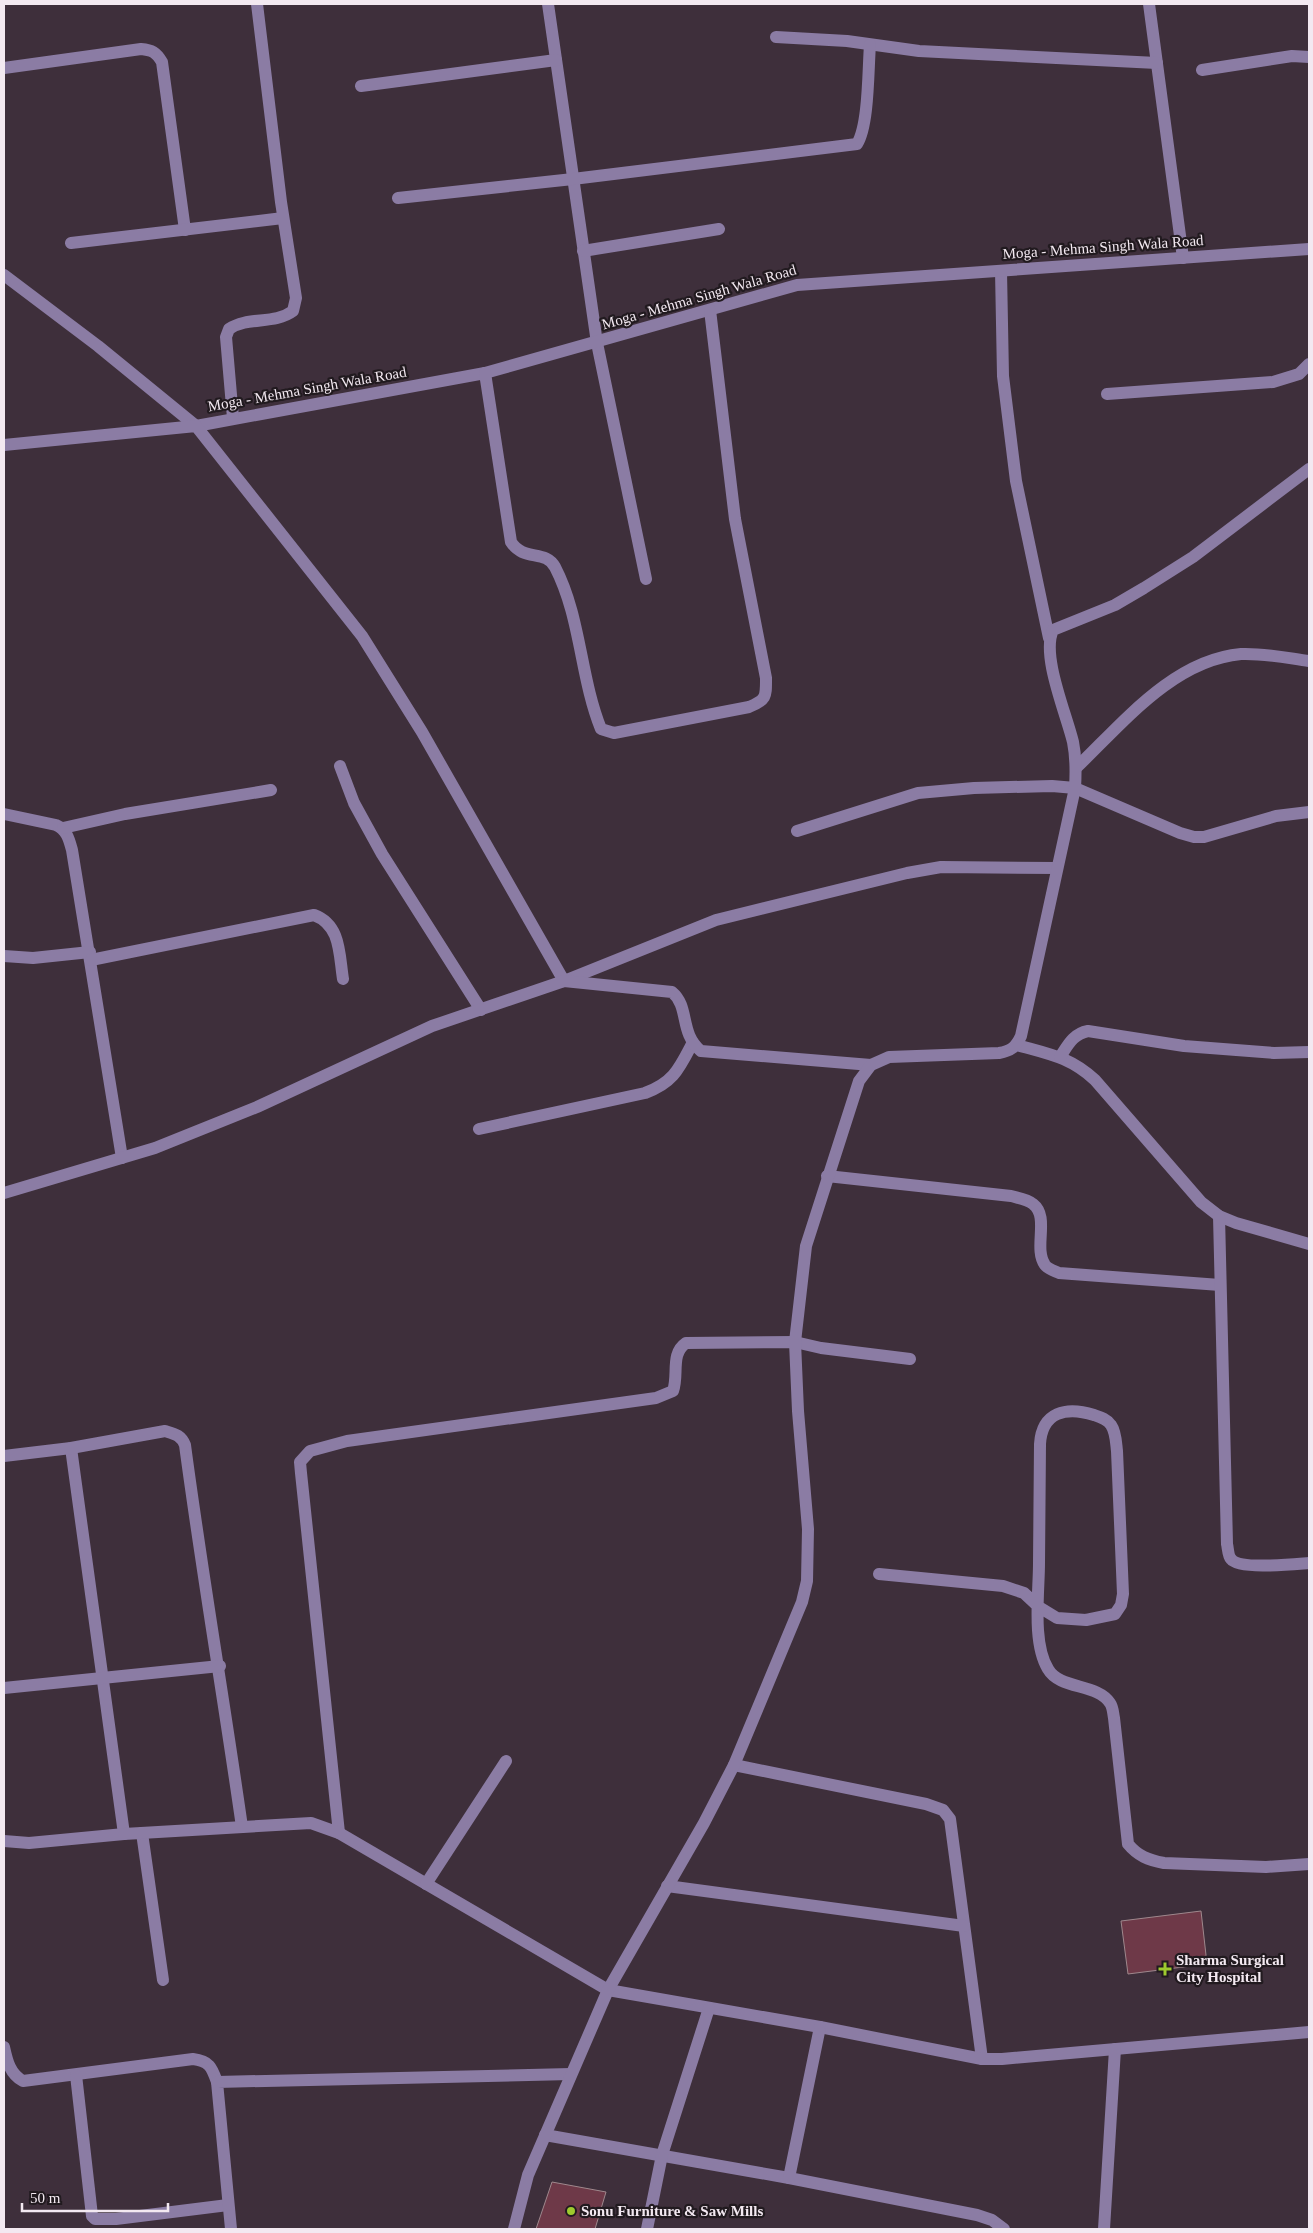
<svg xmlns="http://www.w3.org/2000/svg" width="1313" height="2233" font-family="'Times New Roman',serif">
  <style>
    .building { fill: #6e3948; stroke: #9f888d }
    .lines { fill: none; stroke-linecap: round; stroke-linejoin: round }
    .minor { stroke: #8b7ca4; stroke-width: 12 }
    .poi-dot { fill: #9eca2e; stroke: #211a1f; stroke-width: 2 }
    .labels { text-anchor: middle; stroke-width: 4.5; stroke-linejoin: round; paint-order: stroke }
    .street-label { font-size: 15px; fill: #f3e9f1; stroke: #211a1f }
    .poi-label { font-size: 15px; font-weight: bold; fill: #f3e9f1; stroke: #211a1f; text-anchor: start }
  </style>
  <rect width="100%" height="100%" fill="#3e2f3b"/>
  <g class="building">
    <polygon points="1201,1911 1207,1964 1128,1974 1121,1921"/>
    <polygon points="552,2182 606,2192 595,2229 536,2229"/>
  </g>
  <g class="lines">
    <g class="minor">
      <polyline points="548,4 597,343 646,579"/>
      <polyline points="1149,4 1183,258"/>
      <polyline points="776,37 847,41 919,51 1157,63"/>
      <path d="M 4,68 L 141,49 C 152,50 156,52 162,62 L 185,230"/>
      <polyline points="1202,70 1292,56 1309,57"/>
      <polyline points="361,86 556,60"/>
      <path d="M 398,198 L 573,179 L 857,144 C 869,125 868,69 870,45"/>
      <polyline points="71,243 283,218"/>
      <polyline points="583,251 719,229"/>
      <polyline points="1001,271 1003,376 1016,481 1049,638"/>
      <polyline points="4,275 98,346 196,426 485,373 797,285 1309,249"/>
      <path d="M 485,373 L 511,542 C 524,562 545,549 555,567 C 581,617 580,677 601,729 L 614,733 L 749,707 C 767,700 766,696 766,678 L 735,519 L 710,310"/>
      <polyline points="1107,394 1273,382 1299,374 1309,364"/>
      <path d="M 233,418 L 226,337 L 229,329 C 248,316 274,325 293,311 L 296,298 L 281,202 L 257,4"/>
      <polyline points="4,445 196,426 362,636 422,732 564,981 716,920 907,873 941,867 1057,868"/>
      <polyline points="340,766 354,803 382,854 481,1010"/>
      <path d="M 1076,768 C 1122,724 1173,660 1241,654 C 1264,653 1287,658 1309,661"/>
      <path d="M 4,814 L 56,825 C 67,830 69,839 72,850 L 122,1158"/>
      <polyline points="63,828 125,814 271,790"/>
      <polyline points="797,831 918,793 974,788 1052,786 1075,788 1180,833 1194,837 1204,837 1276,816 1309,812"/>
      <polyline points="4,956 33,958 90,952"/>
      <path d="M 91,960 L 314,915 C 341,925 339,954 343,979"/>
      <path d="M 1017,1045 C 1049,1054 1070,1057 1095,1080 L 1201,1202 L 1219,1216 L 1236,1223 L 1309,1244"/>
      <path d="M 1060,1057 C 1068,1045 1073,1034 1088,1031 L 1184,1046 L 1274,1053 L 1309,1052"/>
      <path d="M 479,1129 L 645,1093 C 673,1083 679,1069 692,1044"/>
      <path d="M 827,1176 L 1011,1196 C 1018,1198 1027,1199 1033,1204 C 1050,1217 1033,1248 1045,1265 C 1048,1269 1055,1271 1059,1273 L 1220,1285"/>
      <path d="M 4,1193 L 155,1148 L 257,1107 L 432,1026 L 564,981 L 672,992 C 690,1007 679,1033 701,1051 L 871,1065"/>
      <path d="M 1219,1216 L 1227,1544 C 1228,1548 1228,1556 1231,1559 C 1239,1570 1295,1564 1309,1563"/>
      <polyline points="71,1448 124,1834"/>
      <path d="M 4,1456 L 71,1448 L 165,1431 C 175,1434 181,1435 185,1445 C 202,1573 224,1700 242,1827"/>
      <path d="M 879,1574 L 1003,1586 L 1024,1593 L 1039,1607 L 1057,1618 L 1086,1620 L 1115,1614 L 1121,1605 L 1123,1594 L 1117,1451 C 1116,1443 1116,1432 1111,1425 C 1107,1419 1100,1417 1094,1415 C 1066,1406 1042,1412 1040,1444 C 1040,1483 1039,1523 1039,1563 C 1039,1593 1032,1643 1048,1669 C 1060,1690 1097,1683 1110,1703 C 1113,1707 1113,1713 1114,1718 L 1128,1844 C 1138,1856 1148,1860 1164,1863 L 1266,1867 L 1309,1864"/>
      <polyline points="4,1688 220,1666"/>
      <polyline points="734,1765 926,1804 943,1810 950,1819 982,2059"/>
      <polyline points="142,1833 163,1980"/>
      <path d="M 339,1833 L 301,1473 L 300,1462 L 310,1451 L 347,1441 L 656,1398 L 673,1391 C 679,1374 670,1354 686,1343 L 795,1342 L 821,1348 L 910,1359"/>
      <polyline points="4,1841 29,1843 124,1834 311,1823 339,1833 608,1990 820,2027 982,2059 1002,2059 1309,2032"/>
      <polyline points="426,1884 506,1761"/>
      <polyline points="667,1886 964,1926"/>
      <path d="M 4,2047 C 7,2061 10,2074 23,2081 L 193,2059 C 210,2061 212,2068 217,2082"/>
      <polyline points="76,2075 91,2207 92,2216 95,2219 116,2219 228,2205"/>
      <polyline points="545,2135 789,2178 977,2215 992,2220 1004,2229"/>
      <polyline points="789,2178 820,2027"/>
      <polyline points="231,2229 217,2082 571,2074"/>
      <path d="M 514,2229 L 528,2175 L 608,1990 L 704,1823 L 734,1765 L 802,1602 L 807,1581 L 808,1529 L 798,1411 L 795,1342 L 806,1246 L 859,1081 L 871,1065 L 889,1057 L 999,1053 C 1011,1051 1016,1047 1021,1036 L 1075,788 C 1076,772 1076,757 1073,742 C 1066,713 1041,655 1053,630 L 1115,605 L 1144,588 L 1193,557 L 1309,469"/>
      <polyline points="647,2229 662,2155 709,2008"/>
      <polyline points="1104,2229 1115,2049"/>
    </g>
  </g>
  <g class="poi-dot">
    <path d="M1162.5 1961.5h5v5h5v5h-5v5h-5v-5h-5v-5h5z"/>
    <circle cx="571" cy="2211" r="5"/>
  </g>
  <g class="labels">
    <g class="street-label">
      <text transform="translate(1103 247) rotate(-4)" y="5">Moga - Mehma Singh Wala Road</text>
      <text transform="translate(699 297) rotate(-16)" y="5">Moga - Mehma Singh Wala Road</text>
      <text transform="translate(307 389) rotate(-10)" y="5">Moga - Mehma Singh Wala Road</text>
    </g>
    <g class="poi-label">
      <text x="1176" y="1965">Sharma Surgical<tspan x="1176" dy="17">City Hospital</tspan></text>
      <text x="581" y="2216">Sonu Furniture &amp; Saw Mills</text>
    </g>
  </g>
  <rect width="1313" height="2233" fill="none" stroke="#f3e9f1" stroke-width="10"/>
  <path d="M22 2203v8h146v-8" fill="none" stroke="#f3e9f1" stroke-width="2.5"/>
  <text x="30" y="2203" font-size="15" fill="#f3e9f1" stroke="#211a1f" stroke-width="4" paint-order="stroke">50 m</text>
</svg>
